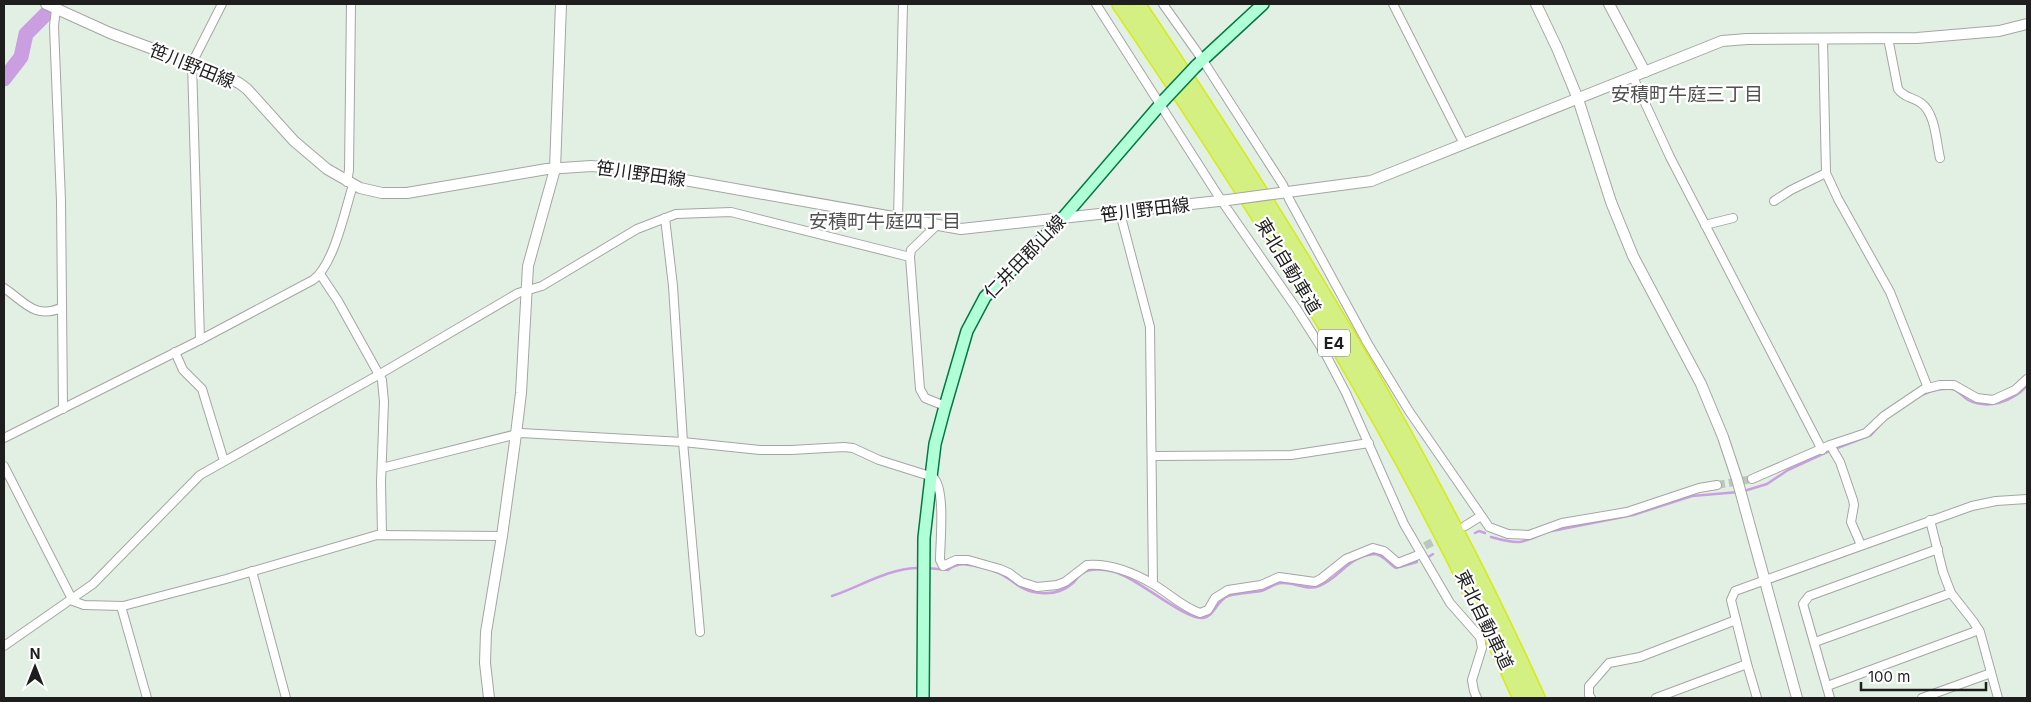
<svg xmlns="http://www.w3.org/2000/svg" width="2031" height="702" font-family="Inter,'Noto Sans JP',sans-serif">
  <style>
    .lines { fill: none; stroke-linecap: round; stroke-linejoin: round }
    .stream { stroke: #cb9ee2; stroke-width: 2.5 }
    .river { stroke: #cb9ee2; stroke-width: 15 }
    .minor-tunnel { stroke: #bbc6bc; stroke-width: 8; stroke-dasharray: 8 4; stroke-linecap: butt }
    .minor-casing { stroke: #a5a5a5; stroke-width: 10 }
    .tertiary-casing { stroke: #a5a5a5; stroke-width: 12 }
    .secondary-casing { stroke: #007942; stroke-width: 14 }
    .motorway-casing { stroke: #d7ea13; stroke-width: 18 }
    .minor { stroke: #fff; stroke-width: 8 }
    .tertiary { stroke: #fff; stroke-width: 10 }
    .secondary { stroke: #b1ffd7; stroke-width: 11 }
    .motorway { stroke: #d4ef82; stroke-width: 15 }
    .tertiary-bridge-casing { stroke: #a5a5a5; stroke-width: 12; stroke-linecap: butt }
    .secondary-bridge-casing { stroke: #007942; stroke-width: 14; stroke-linecap: butt }
    .tertiary-bridge { stroke: #fff; stroke-width: 10 }
    .secondary-bridge { stroke: #b1ffd7; stroke-width: 11 }
    .labels { text-anchor: middle; stroke-width: 4.5; stroke-linejoin: round; paint-order: stroke }
    .shield { fill: #fff; stroke: #626262; stroke-width: 1 }
    .shield-label { font-size: 16px; font-weight: bold; fill: #1e1e1e }
    .street-label { font-size: 18px; fill: #1e1e1e; stroke: #fff }
    .neighbourhood-label { font-size: 19px; fill: #515151; stroke: #fff }
  </style>
  <rect width="100%" height="100%" fill="#e2f0e4"/>
  <g class="lines">
    <g class="stream">
      <path d="M 1922,395 C 1930,391 1943,388 1952,389 C 1958,390 1963,397 1968,400 C 1988,410 2012,402 2027,386"/>
      <polyline points="1744,491 1767,484 1788,470 1827,452 1871,435 1881,424"/>
      <polyline points="1552,531 1633,515 1692,496 1739,492"/>
      <polyline points="1475,533 1479,531 1485,533"/>
      <path d="M 1491,537 C 1519,545 1521,544 1546,532"/>
      <polyline points="1427,558 1433,554"/>
      <path d="M 927,568 L 948,570 C 958,562 967,564 979,567"/>
      <path d="M 994,571 C 1012,577 1018,592 1041,593 C 1052,594 1064,591 1073,583 C 1076,580 1079,575 1083,573 C 1092,567 1111,570 1120,574 C 1140,581 1186,620 1203,618 C 1214,617 1217,600 1228,596 C 1238,593 1250,593 1261,591 C 1268,589 1275,583 1282,583 C 1295,582 1306,591 1319,586 C 1339,579 1348,556 1374,554 C 1383,554 1389,564 1396,568 L 1417,562"/>
      <path d="M 832,596 C 860,587 888,568 919,568"/>
    </g>
    <polyline class="river" points="4,79 21,57 26,34 56,4"/>
    <g class="minor-tunnel">
      <polyline points="1717,485 1752,479"/>
      <polyline points="1425,546 1446,535"/>
    </g>
    <defs>
      <g id="minor">
        <polyline points="1096,4 1221,200 1296,308 1326,355 1346,393 1404,524 1450,603 1480,637 1482,648 1472,680 1474,691 1477,698"/>
        <polyline points="1163,4 1202,59 1283,185 1289,199 1368,344 1409,411 1489,527 1508,534 1529,535 1562,523 1627,512 1699,488 1717,485"/>
        <polyline points="1393,4 1464,144"/>
        <polyline points="56,9 54,26 61,201 63,409"/>
        <path d="M 1888,38 L 1898,89 C 1904,98 1913,97 1921,103 C 1936,114 1936,142 1940,158"/>
        <polyline points="1823,39 1826,173 1838,199 1890,292 1928,388"/>
        <polyline points="1633,77 1670,157 1822,450"/>
        <polyline points="347,182 349,170 351,4"/>
        <polyline points="1774,201 1791,190 1826,173"/>
        <polyline points="1120,213 1150,327 1153,584"/>
        <polyline points="665,218 673,286 683,442 700,632"/>
        <polyline points="898,219 903,4"/>
        <polyline points="1705,225 1733,218"/>
        <polyline points="936,226 911,250 910,257 920,389 925,398 945,406"/>
        <polyline points="320,274 338,301 382,380 384,402 381,482 382,535"/>
        <path d="M 4,288 C 25,302 34,319 61,308"/>
        <polyline points="200,340 192,63 222,4"/>
        <polyline points="175,352 183,370 202,389 224,461"/>
        <path d="M 4,438 L 200,340 L 313,280 C 334,265 345,210 353,185"/>
        <polyline points="1830,445 1840,462 1853,500 1854,505 1851,522 1861,545"/>
        <polyline points="1152,456 1291,455 1369,443"/>
        <polyline points="4,466 73,601 84,605 123,606 226,579 377,535 502,536"/>
        <path d="M 382,468 L 521,433 L 683,442 L 760,450 L 791,450 L 844,447 L 853,448 L 879,460 L 933,477 C 946,489 940,542 940,560 L 943,566 L 956,560 L 968,560 L 1000,569 L 1009,573 L 1021,582 L 1037,587 L 1057,585 L 1065,582 L 1087,565 C 1110,563 1134,573 1153,584 C 1170,594 1182,607 1200,613 L 1208,610 L 1215,598 L 1228,590 L 1261,585 L 1279,577 L 1315,582 L 1322,578 L 1346,559 L 1373,548 L 1384,551 L 1398,563 L 1421,554"/>
        <polyline points="1752,479 1830,445 1866,433 1884,416 1924,389 1940,385 1954,385 1977,398 1993,400 2015,390 2027,379"/>
        <polyline points="1930,520 1943,572 1951,593 1973,621 1980,632 1998,698"/>
        <polyline points="1465,526 1481,516"/>
        <polyline points="252,571 286,698"/>
        <polyline points="121,606 147,698"/>
        <polyline points="1815,642 1951,593"/>
        <polyline points="4,646 93,584 200,475 380,374 518,293 542,286 637,229 676,214 731,212 910,257"/>
        <polyline points="1830,685 1979,630"/>
        <polyline points="1591,698 1589,695 1589,686 1609,663 1640,657 1736,620"/>
        <polyline points="1656,698 1747,664"/>
        <polyline points="1757,698 1747,664 1731,600 1735,591 1972,506 1996,501 2027,499"/>
        <polyline points="1830,698 1803,604 1809,596 1938,549"/>
        <polyline points="1922,698 1991,673"/>
      </g>
      <g id="tertiary">
        <polyline points="46,4 110,33 218,73 239,83 247,89 294,141 327,169 360,188 382,193 407,193 547,169 591,166 617,168 961,229 1228,200"/>
        <polyline points="1536,4 1557,48 1578,99 1611,202 1633,256 1701,384 1723,437 1737,479 1797,698"/>
        <polyline points="1609,4 1645,72"/>
        <polyline points="1280,193 1371,181 1722,41 1747,39 1917,38 1999,31 2027,24"/>
        <polyline points="489,698 485,663 486,632 502,536 516,434 521,393 528,266 555,169 561,4"/>
      </g>
      <g id="secondary">
        <polyline points="1196,66 1263,4"/>
        <polyline points="923,698 924,538 931,477 935,444 944,410 967,331 985,297 1062,219 1165,99"/>
      </g>
      <g id="motorway">
        <path d="M 1120,4 C 1270,224 1412,454 1521,698"/>
        <path d="M 1137,4 C 1286,226 1427,455 1537,698"/>
      </g>
    </defs>
    <use href="#minor" class="minor-casing"/>
    <use href="#tertiary" class="tertiary-casing"/>
    <use href="#secondary" class="secondary-casing"/>
    <use href="#motorway" class="motorway-casing"/>
    <use href="#minor" class="minor"/>
    <use href="#tertiary" class="tertiary"/>
    <use href="#secondary" class="secondary"/>
    <use href="#motorway" class="motorway"/>
    <defs>
      <polyline id="tertiary-bridge" points="1228,200 1280,193"/>
      <polyline id="secondary-bridge" points="1165,99 1196,66"/>
    </defs>
    <use href="#tertiary-bridge" class="tertiary-bridge-casing"/>
    <use href="#secondary-bridge" class="secondary-bridge-casing"/>
    <use href="#tertiary-bridge" class="tertiary-bridge"/>
    <use href="#secondary-bridge" class="secondary-bridge"/>
  </g>
  <g class="labels">
    <rect class="shield" x="1318" y="329.5" width="32" height="27" rx="4"/>
    <g class="shield-label">
      <text x="1334" y="349">E4</text>
    </g>
    <g class="street-label">
      <text transform="translate(192 66) rotate(22)" y="6">笹川野田線</text>
      <text transform="translate(641 174) rotate(8)" y="6">笹川野田線</text>
      <text transform="translate(1145 210) rotate(-7)" y="6">笹川野田線</text>
      <text transform="translate(1025 257) rotate(-46)" y="6">仁井田郡山線</text>
      <text transform="translate(1288 266) rotate(59)" y="6">東北自動車道</text>
      <text transform="translate(1484 620) rotate(64)" y="6">東北自動車道</text>
    </g>
    <g class="neighbourhood-label">
      <text x="1687" y="101">安積町牛庭三丁目</text>
      <text x="885" y="228">安積町牛庭四丁目</text>
    </g>
  </g>
  <rect width="2031" height="702" fill="none" stroke="#1e1e1e" stroke-width="10"/>
  <g transform="translate(35 667)" stroke="#ffffff" stroke-width="4" paint-order="stroke">
  <path d="M0-4L9 19L0 12L-9 19Z" fill="#1e1e1e"/>
  <text y="-8" font-size="14" font-weight="bold" text-anchor="middle" fill="#1e1e1e">N</text>
  </g>
  <path d="M1861 682v8h125v-8" fill="none" stroke="#1e1e1e" stroke-width="2.5"/>
  <text x="1868" y="682" font-size="15" fill="#1e1e1e" stroke="#ffffff" stroke-width="4" paint-order="stroke">100 m</text>
</svg>
